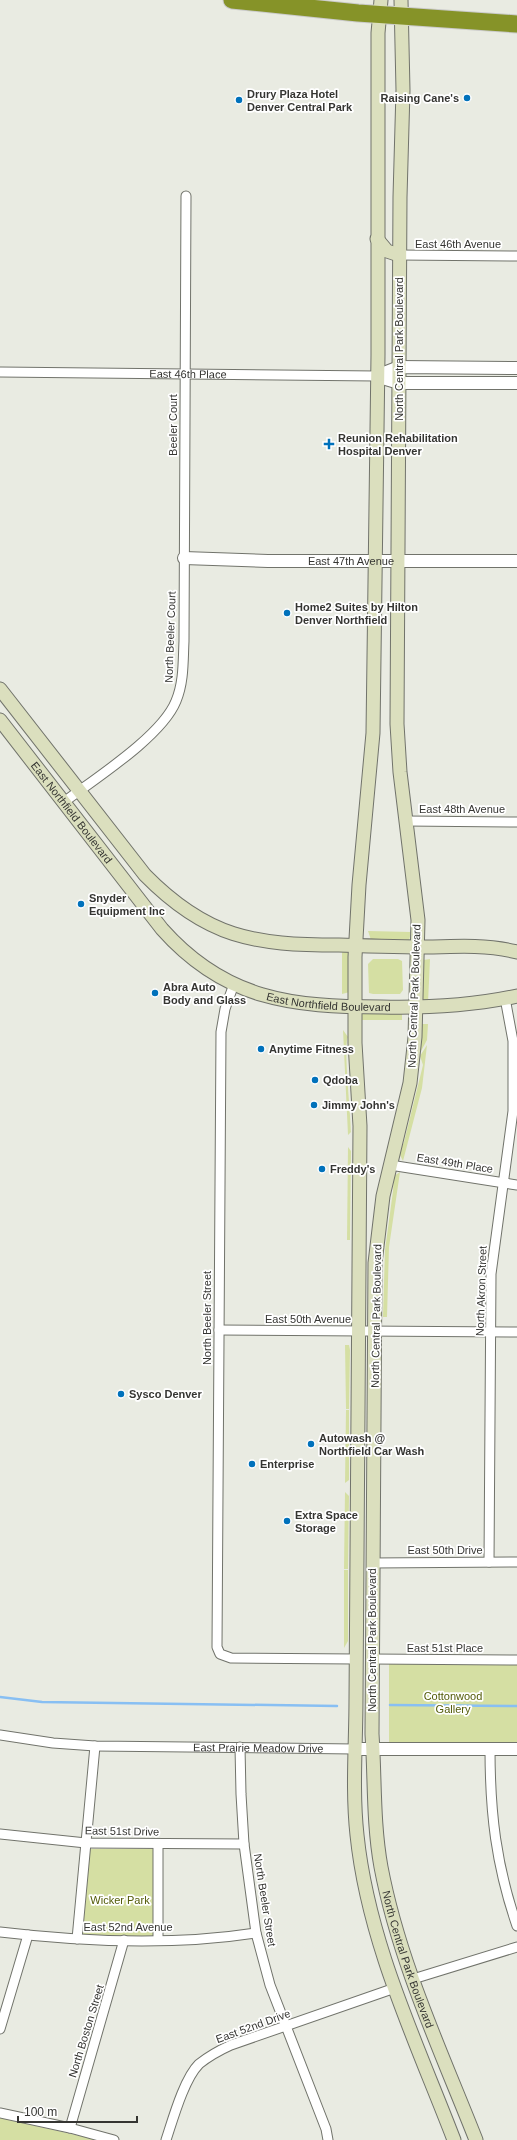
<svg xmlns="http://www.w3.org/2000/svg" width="517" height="2140" font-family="Helvetica,sans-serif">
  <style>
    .green { fill: #d5dfa3 }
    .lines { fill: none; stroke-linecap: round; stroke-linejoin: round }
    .stream { stroke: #88bff3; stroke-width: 2.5 }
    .minor-casing { stroke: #71736b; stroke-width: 11 }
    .tertiary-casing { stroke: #71736b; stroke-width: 14 }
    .secondary-casing { stroke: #71736b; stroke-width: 15 }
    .motorway-casing { stroke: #cacaca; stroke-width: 19 }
    .minor { stroke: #fff; stroke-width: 9 }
    .tertiary { stroke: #fff; stroke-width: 12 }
    .secondary { stroke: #dbdfbe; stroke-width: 13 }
    .motorway { stroke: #869328; stroke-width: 17 }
    .poi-dot { fill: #0071bb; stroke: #fff; stroke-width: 1.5 }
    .labels { text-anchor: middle; stroke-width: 3.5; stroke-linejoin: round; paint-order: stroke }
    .poi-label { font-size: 11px; font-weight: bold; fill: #353532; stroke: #fff; text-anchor: start }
    .street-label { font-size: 11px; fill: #353532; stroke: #fff }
    .park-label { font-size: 11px; fill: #535b08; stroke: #fff }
  </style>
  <rect width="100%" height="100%" fill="#e9ebe2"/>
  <g class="green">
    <polygon points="368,931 411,932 409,941 371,940"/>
    <polygon points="342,950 350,952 350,992 342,994"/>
    <polygon points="373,959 398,959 402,961 403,990 400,994 373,994 369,993 368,964"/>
    <polygon points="430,959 428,1003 421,1000 423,960"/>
    <polygon points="361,1013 402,1013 402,1020 360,1020"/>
    <polygon points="420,1024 428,1024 427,1040 420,1053"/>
    <path d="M 343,1030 L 348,1037 C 343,1045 351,1114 351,1132 L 348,1135 Z"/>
    <polygon points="427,1045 422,1088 403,1161 399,1153 404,1142 423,1065 420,1056"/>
    <polygon points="348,1147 351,1151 350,1240 347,1240"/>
    <polygon points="400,1172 389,1247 387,1317 383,1317 385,1250 393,1191 394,1176"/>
    <polygon points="345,1345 349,1345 350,1350 349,1409 346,1409"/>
    <polygon points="346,1410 349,1410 349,1480 345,1483"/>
    <polygon points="345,1492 349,1496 348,1569 344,1569"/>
    <polygon points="344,1570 348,1570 348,1641 344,1648"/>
    <polygon points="389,1662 517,1662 517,1743 389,1742"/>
    <polygon points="89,1849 158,1849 156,1938 80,1937"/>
    <polygon points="0,2118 98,2140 0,2140"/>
  </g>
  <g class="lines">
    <g class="stream">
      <polyline points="0,1697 42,1702 337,1706"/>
      <polyline points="390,1705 517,1706"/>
    </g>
    <defs>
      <g id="minor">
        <polyline points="399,255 517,256"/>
        <path id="s1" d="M 0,372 L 376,376"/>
        <path d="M 64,802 C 96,778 162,736 176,701 C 184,682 183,661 184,641 L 186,196"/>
        <polyline points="406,821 517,822"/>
        <polyline points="234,984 225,1009 221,1032 217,1647 220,1654 231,1658 356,1659"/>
        <polyline points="390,1165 517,1185"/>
        <polyline points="219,1330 517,1332"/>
        <polyline points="489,1562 491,1274 513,1111 513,1041 505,998"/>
        <polyline points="373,1563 517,1562"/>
        <polyline points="372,1659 517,1660"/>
        <path id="s2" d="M 0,1735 L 53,1743 L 95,1746 L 354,1749"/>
        <polyline points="240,1747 241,1794 244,1844 256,1933 270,1985 326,2129 328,2140"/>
        <path d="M 490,1749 C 490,1813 496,1865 517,1926"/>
        <polyline points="0,1834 86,1843 244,1844"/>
        <polyline points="158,1844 158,1940"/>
        <path d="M 0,1932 C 84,1942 172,1946 256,1933"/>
        <polyline points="77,1939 95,1746"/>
        <polyline points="413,1979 517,1947"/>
        <polyline points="0,2029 28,1935"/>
        <polyline points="0,2113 70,2128 114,2140"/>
        <polyline points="70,2128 124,1940"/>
        <path d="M 166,2140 C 173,2119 184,2079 199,2064 C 209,2056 220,2050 231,2045 L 395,1988"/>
      </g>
      <g id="tertiary">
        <polyline points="376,376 399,367 517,368"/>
        <polyline points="376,376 399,383 517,383"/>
        <path id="s3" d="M 184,558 L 268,561 L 517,561"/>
        <polyline points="354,1749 517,1749"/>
      </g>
      <g id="secondary">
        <path d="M 381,0 L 378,33 L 378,355 L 373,733 L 359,885 L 355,957 L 355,1043 L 360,1126 L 356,1699 C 356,1744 352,1789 357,1835 C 368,1942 416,2041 454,2140"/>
        <path id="s4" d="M 401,0 L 403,90 L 400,197 L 397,724 L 400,772 L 418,920 L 415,1037 L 410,1083 L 383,1196 L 375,1263 L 372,1734 C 375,1779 373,1823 381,1867 C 399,1962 441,2051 476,2140"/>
        <polyline points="377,239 387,251 399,255"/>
        <path d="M 0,689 L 145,875 C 207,938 254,945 339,945 C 370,946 402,947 433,947 C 461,946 489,945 517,952"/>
        <path id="s5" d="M 0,720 L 162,929 C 225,1000 292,1007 382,1007 C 429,1008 471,1006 517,996"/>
      </g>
      <polyline id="motorway" points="232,0 358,13 517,24"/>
    </defs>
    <use href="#minor" class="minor-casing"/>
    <use href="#tertiary" class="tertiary-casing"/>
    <use href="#secondary" class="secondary-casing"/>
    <use href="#motorway" class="motorway-casing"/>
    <use href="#minor" class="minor"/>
    <use href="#tertiary" class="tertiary"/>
    <use href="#secondary" class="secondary"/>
    <use href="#motorway" class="motorway"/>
  </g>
  <g class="poi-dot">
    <circle cx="467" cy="98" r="4"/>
    <circle cx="239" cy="100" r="4"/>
    <path d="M327 438h4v4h4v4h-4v4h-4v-4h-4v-4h4z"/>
    <circle cx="287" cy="613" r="4"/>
    <circle cx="81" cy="904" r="4"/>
    <circle cx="155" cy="993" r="4"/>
    <circle cx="261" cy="1049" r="4"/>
    <circle cx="315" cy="1080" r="4"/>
    <circle cx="314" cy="1105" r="4"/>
    <circle cx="322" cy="1169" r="4"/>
    <circle cx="121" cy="1394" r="4"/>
    <circle cx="311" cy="1444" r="4"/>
    <circle cx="252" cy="1464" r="4"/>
    <circle cx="287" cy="1521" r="4"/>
  </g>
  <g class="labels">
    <g class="poi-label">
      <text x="247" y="98">Drury Plaza Hotel<tspan x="247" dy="13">Denver Central Park</tspan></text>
      <text x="459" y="102" text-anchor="end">Raising Cane's</text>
      <text x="338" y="442">Reunion Rehabilitation<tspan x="338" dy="13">Hospital Denver</tspan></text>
      <text x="295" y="611">Home2 Suites by Hilton<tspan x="295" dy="13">Denver Northfield</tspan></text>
      <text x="89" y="902">Snyder<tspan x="89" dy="13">Equipment Inc</tspan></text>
      <text x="163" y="991">Abra Auto<tspan x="163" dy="13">Body and Glass</tspan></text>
      <text x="269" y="1053">Anytime Fitness</text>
      <text x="323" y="1084">Qdoba</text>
      <text x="322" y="1109">Jimmy John's</text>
      <text x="330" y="1173">Freddy's</text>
      <text x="129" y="1398">Sysco Denver</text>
      <text x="319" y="1442">Autowash @<tspan x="319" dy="13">Northfield Car Wash</tspan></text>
      <text x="260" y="1468">Enterprise</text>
      <text x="295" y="1519">Extra Space<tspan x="295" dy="13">Storage</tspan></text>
    </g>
    <g class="street-label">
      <text x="458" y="248">East 46th Avenue</text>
      <text transform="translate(399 349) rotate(-90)" y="4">North Central Park Boulevard</text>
      <text dy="4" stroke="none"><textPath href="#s1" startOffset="188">East 46th Place</textPath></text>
      <text transform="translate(173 425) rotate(-90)" y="4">Beeler Court</text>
      <text dy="4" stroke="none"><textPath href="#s3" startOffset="167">East 47th Avenue</textPath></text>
      <text transform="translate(170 637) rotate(-88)" y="4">North Beeler Court</text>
      <text x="462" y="813">East 48th Avenue</text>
      <text dy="4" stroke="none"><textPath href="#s5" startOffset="117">East Northfield Boulevard</textPath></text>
      <text transform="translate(414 996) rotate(-88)" y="4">North Central Park Boulevard</text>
      <text dy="4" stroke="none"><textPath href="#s5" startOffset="453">East Northfield Boulevard</textPath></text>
      <text transform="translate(455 1163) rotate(9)" y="4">East 49th Place</text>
      <text transform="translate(481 1291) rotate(-88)" y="4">North Akron Street</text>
      <text transform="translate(376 1316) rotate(-89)" y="4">North Central Park Boulevard</text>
      <text transform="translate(207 1318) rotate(-90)" y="4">North Beeler Street</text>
      <text x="308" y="1323">East 50th Avenue</text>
      <text x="445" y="1554">East 50th Drive</text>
      <text transform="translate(372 1640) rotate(-90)" y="4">North Central Park Boulevard</text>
      <text x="445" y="1652">East 51st Place</text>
      <text dy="4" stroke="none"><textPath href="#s2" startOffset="259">East Prairie Meadow Drive</textPath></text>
      <text transform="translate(122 1831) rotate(1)" y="4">East 51st Drive</text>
      <text transform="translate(265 1900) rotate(81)" y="4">North Beeler Street</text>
      <text x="128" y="1931">East 52nd Avenue</text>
      <text dy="4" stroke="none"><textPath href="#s4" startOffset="1969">North Central Park Boulevard</textPath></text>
      <text transform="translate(253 2026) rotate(-20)" y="4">East 52nd Drive</text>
      <text transform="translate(86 2031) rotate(-73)" y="4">North Boston Street</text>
    </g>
    <g class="park-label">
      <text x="453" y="1700">Cottonwood<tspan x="453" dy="13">Gallery</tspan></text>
      <text x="120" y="1904">Wicker Park</text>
    </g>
  </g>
  <path d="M18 2116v6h119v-6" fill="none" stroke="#353532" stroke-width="2"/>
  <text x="24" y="2116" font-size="12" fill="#353532" stroke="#ffffff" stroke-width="3" paint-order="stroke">100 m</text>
</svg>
